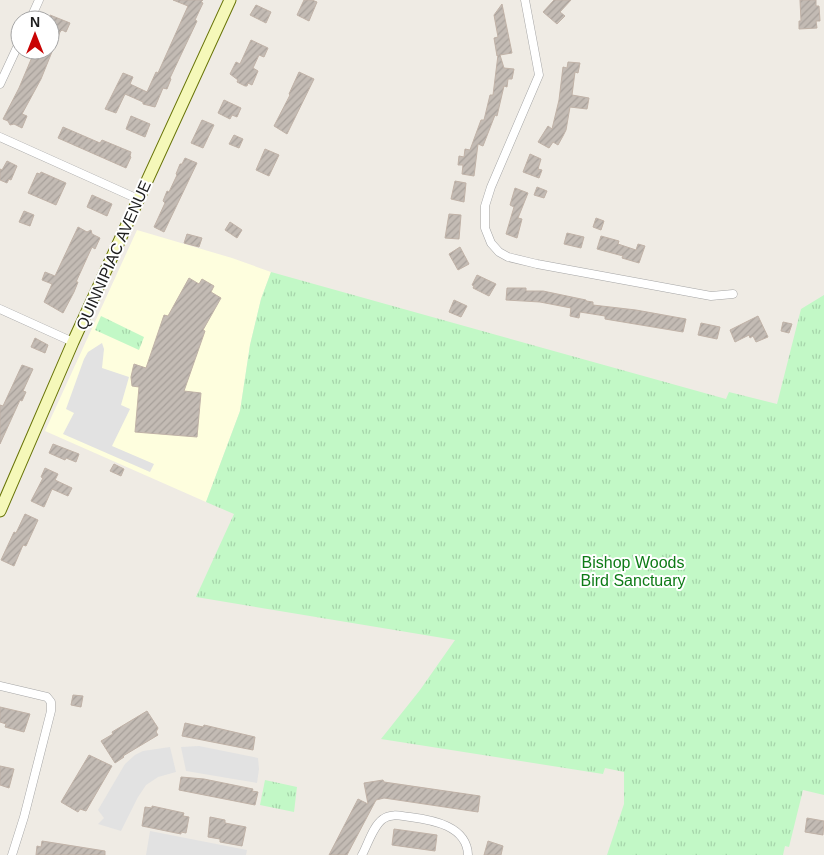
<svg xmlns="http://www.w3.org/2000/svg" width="824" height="855" font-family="Helvetica,sans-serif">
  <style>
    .education { fill: #fefede }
    .park { fill: url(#park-tufts) }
    .parking { fill: #e2e2e2 }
    .building { fill: url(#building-hatch); stroke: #c0b2a7 }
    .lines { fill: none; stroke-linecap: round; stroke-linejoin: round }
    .minor-casing { stroke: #a5a5a5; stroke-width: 9 }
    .secondary-casing { stroke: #687407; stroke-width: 13 }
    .minor { stroke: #fff; stroke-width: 8 }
    .secondary { stroke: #f5f8b9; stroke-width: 11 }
    .labels { text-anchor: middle; stroke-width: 4; stroke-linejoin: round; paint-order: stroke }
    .street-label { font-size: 16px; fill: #1e1e1e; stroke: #fff }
    .park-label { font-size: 16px; fill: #0d7b16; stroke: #fff }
  </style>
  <defs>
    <pattern id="park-tufts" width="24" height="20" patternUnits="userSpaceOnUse" patternTransform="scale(1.25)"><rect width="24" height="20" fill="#c2f8c6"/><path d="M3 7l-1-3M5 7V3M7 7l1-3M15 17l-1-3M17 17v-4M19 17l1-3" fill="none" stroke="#a6d4aa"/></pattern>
    <pattern id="building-hatch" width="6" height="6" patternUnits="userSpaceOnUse" patternTransform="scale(1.25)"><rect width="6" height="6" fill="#c3bbb4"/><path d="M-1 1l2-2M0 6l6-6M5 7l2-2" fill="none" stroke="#a7a09a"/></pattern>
  </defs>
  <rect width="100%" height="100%" fill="#efebe4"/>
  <polygon class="education" points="137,230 232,258 271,272 261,299 250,345 240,411 206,502 45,431"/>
  <g class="park">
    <polygon points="271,272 726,399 729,392 777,404 801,309 824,295 824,795 803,790 789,847 785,846 783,855 607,855 624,804 624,772 605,768 603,774 381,739 420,690 455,640 196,597 234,514 206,502 240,411 250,345 261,299"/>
    <polygon points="101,316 144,337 139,350 95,330"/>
    <polygon points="265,780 297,787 294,812 260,805"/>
  </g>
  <g class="parking">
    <polygon points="102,343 104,349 102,368 129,377 121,405 130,409 112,446 154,464 150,472 63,434 74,413 66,409 84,359 88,352"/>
    <polygon points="199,746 258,758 259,769 257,783 186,771 181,747"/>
    <polygon points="170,747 176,772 158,777 146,785 138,797 121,831 98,824 104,818 98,810 125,764 135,755 143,751"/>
    <polygon points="150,831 247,850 246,855 146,855"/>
  </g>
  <g class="building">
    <polygon points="173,0 203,0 201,2 203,3 195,20 197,21 170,78 171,79 167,89 163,88 155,107 143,104 143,102 125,94 116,113 105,109 123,73 133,77 130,84 147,92 156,72 158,73 188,6"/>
    <polygon points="304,0 312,0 317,2 309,21 297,15"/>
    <polygon points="554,0 571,0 560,12 565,16 557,24 543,12"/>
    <polygon points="800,0 816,0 816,6 819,6 820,21 816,21 817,28 799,29 799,21 801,21"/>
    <polygon points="502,4 512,53 500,55 504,68 514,69 512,79 508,79 507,87 504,86 497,116 495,115 483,146 478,144 474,176 462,174 463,165 458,165 459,156 464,157 465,149 470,150 481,120 484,120 490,95 493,95 498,55 497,56 494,38 498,37 494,15"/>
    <polygon points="256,5 271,12 266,23 250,15"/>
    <polygon points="50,15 70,23 66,32 62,30 60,32 41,79 22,114 27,116 22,128 14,124 10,125 8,121 3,119 19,88 35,50 50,50"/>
    <polygon points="251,40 268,48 264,57 259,55 253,68 258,71 252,85 248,83 247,86 245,86 237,82 238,80 230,74 236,62 240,64"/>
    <polygon points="568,62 580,63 578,73 575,72 572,95 589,98 587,109 570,107 566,130 563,136 558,145 553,142 549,148 538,142 548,126 552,129 559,100 563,67 567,68"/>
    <polygon points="299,72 314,79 287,134 274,126 290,95 289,94"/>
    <polygon points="224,100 241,108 237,117 232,115 230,119 218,113"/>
    <polygon points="131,116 150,124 145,137 126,129"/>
    <polygon points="202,120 214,125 203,148 191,143"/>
    <polygon points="63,127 100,143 102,140 131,152 130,156 131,157 126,168 58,138"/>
    <polygon points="234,135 243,139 239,148 229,144"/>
    <polygon points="265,149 279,155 269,176 256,170"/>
    <polygon points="530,154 541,159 538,169 542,170 539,178 523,172"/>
    <polygon points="185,158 197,163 164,232 154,227 165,203 163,201 167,191 169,192 177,175 176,174 180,164 182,164"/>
    <polygon points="7,161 17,166 11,180 9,179 7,183 0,180 0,169 2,170"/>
    <polygon points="41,172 66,183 56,205 28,193 37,173 40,174"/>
    <polygon points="455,181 466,183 464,202 451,199"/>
    <polygon points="537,187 547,191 544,198 534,195"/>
    <polygon points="515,188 528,193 518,218 522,219 517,238 506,234 514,207 510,205"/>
    <polygon points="92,195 112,204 107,216 87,207"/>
    <polygon points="24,211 34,215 30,226 19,222"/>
    <polygon points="449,214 461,215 459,239 445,238"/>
    <polygon points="596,218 604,221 601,230 593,227"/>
    <polygon points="230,222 242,230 237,238 225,230"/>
    <polygon points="78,227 87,232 91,230 92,234 100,238 95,249 92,247 76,282 78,282 74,292 63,313 44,302 52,284 42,280 45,272 55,276"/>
    <polygon points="567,233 584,237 581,248 564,244"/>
    <polygon points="187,234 202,238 199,247 184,243"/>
    <polygon points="601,236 619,241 618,244 636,250 638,244 645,246 639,263 622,258 623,256 597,249"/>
    <polygon points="460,247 469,264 458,270 449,254"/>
    <polygon points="477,275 496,284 489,296 473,288 474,286 472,285"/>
    <polygon points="189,278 199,284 202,279 214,286 211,292 221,298 203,330 205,331 184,391 201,393 197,437 135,432 139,387 132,386 131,377 133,368 134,364 146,368 164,315 168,316"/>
    <polygon points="507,288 526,288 526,291 543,291 586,300 586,301 593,302 593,305 636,310 686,319 683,332 605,319 605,316 580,312 579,318 570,316 571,308 540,302 506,300"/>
    <polygon points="454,300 467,306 461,317 449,312"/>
    <polygon points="758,316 768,337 756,342 753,336 750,338 749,335 735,342 730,330"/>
    <polygon points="783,322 792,324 789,333 781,331"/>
    <polygon points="701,323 720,327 717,339 698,335"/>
    <polygon points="35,338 48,345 45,353 31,347"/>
    <polygon points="22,365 33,369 23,391 26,392 22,401 20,400 0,444 0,405 3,406"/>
    <polygon points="53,444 79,454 76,462 66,458 65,460 49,453"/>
    <polygon points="114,464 124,469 121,476 110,471"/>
    <polygon points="45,468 58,474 55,480 72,488 68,496 52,489 44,507 31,501 43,478 41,477"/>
    <polygon points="25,514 38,520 26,546 23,545 14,566 1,560 14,532 16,533"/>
    <polygon points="73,695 83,696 81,707 71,705"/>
    <polygon points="0,707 30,714 24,732 5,727 6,724 0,722"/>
    <polygon points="147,711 158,728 156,732 158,735 123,756 124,757 115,763 101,741 113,734 112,732"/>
    <polygon points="185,723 203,727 204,725 255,737 253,750 182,736"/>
    <polygon points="89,755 112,766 86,811 80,809 78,812 61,802"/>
    <polygon points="0,766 14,769 9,788 0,785"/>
    <polygon points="181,777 204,779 253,789 252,791 258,792 255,805 179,790"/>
    <polygon points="383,780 384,782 480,796 478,812 384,798 376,800 347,855 329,855 358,799 368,804 364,783"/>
    <polygon points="152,806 184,813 183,816 189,817 186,833 181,832 181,834 142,826 145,807 152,808"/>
    <polygon points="210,817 225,820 225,823 246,827 242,846 220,842 220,839 208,837"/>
    <polygon points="807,818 824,821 823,835 805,832"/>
    <polygon points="394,829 437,835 435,851 392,845"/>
    <polygon points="42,841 105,851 105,855 36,855 37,846 41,847"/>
    <polygon points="488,841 503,846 501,855 484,855"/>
  </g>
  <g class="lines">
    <defs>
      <g id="minor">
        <polyline points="525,0 539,75 491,187 485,206 485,228 491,243 499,252 508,257 537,264 711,296 733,294"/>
        <polyline points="30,20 39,0"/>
        <polyline points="0,84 20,41"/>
        <polyline points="0,137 138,199"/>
        <polyline points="0,309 73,342"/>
        <polyline points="0,686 47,697 51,702 51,711 24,817 12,855"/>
        <path d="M 362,855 C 368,844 373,826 383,819 C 391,813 401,816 410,817 C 433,820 467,826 468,855"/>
      </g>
      <polyline id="secondary" points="0,511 73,342 230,0"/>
    </defs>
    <use href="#minor" class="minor-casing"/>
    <use href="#secondary" class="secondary-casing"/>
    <use href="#minor" class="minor"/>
    <use href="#secondary" class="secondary"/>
  </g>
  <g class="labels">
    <g class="street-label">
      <text transform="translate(113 255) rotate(-66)" y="6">QUINNIPIAC AVENUE</text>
    </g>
    <g class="park-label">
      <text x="633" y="568">Bishop Woods<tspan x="633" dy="18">Bird Sanctuary</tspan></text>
    </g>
  </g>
  <g transform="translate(35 35)"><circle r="24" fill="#ffffff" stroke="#a5a5a5"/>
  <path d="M0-4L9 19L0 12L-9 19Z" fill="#c90404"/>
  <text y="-8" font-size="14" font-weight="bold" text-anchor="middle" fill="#1e1e1e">N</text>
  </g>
</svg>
